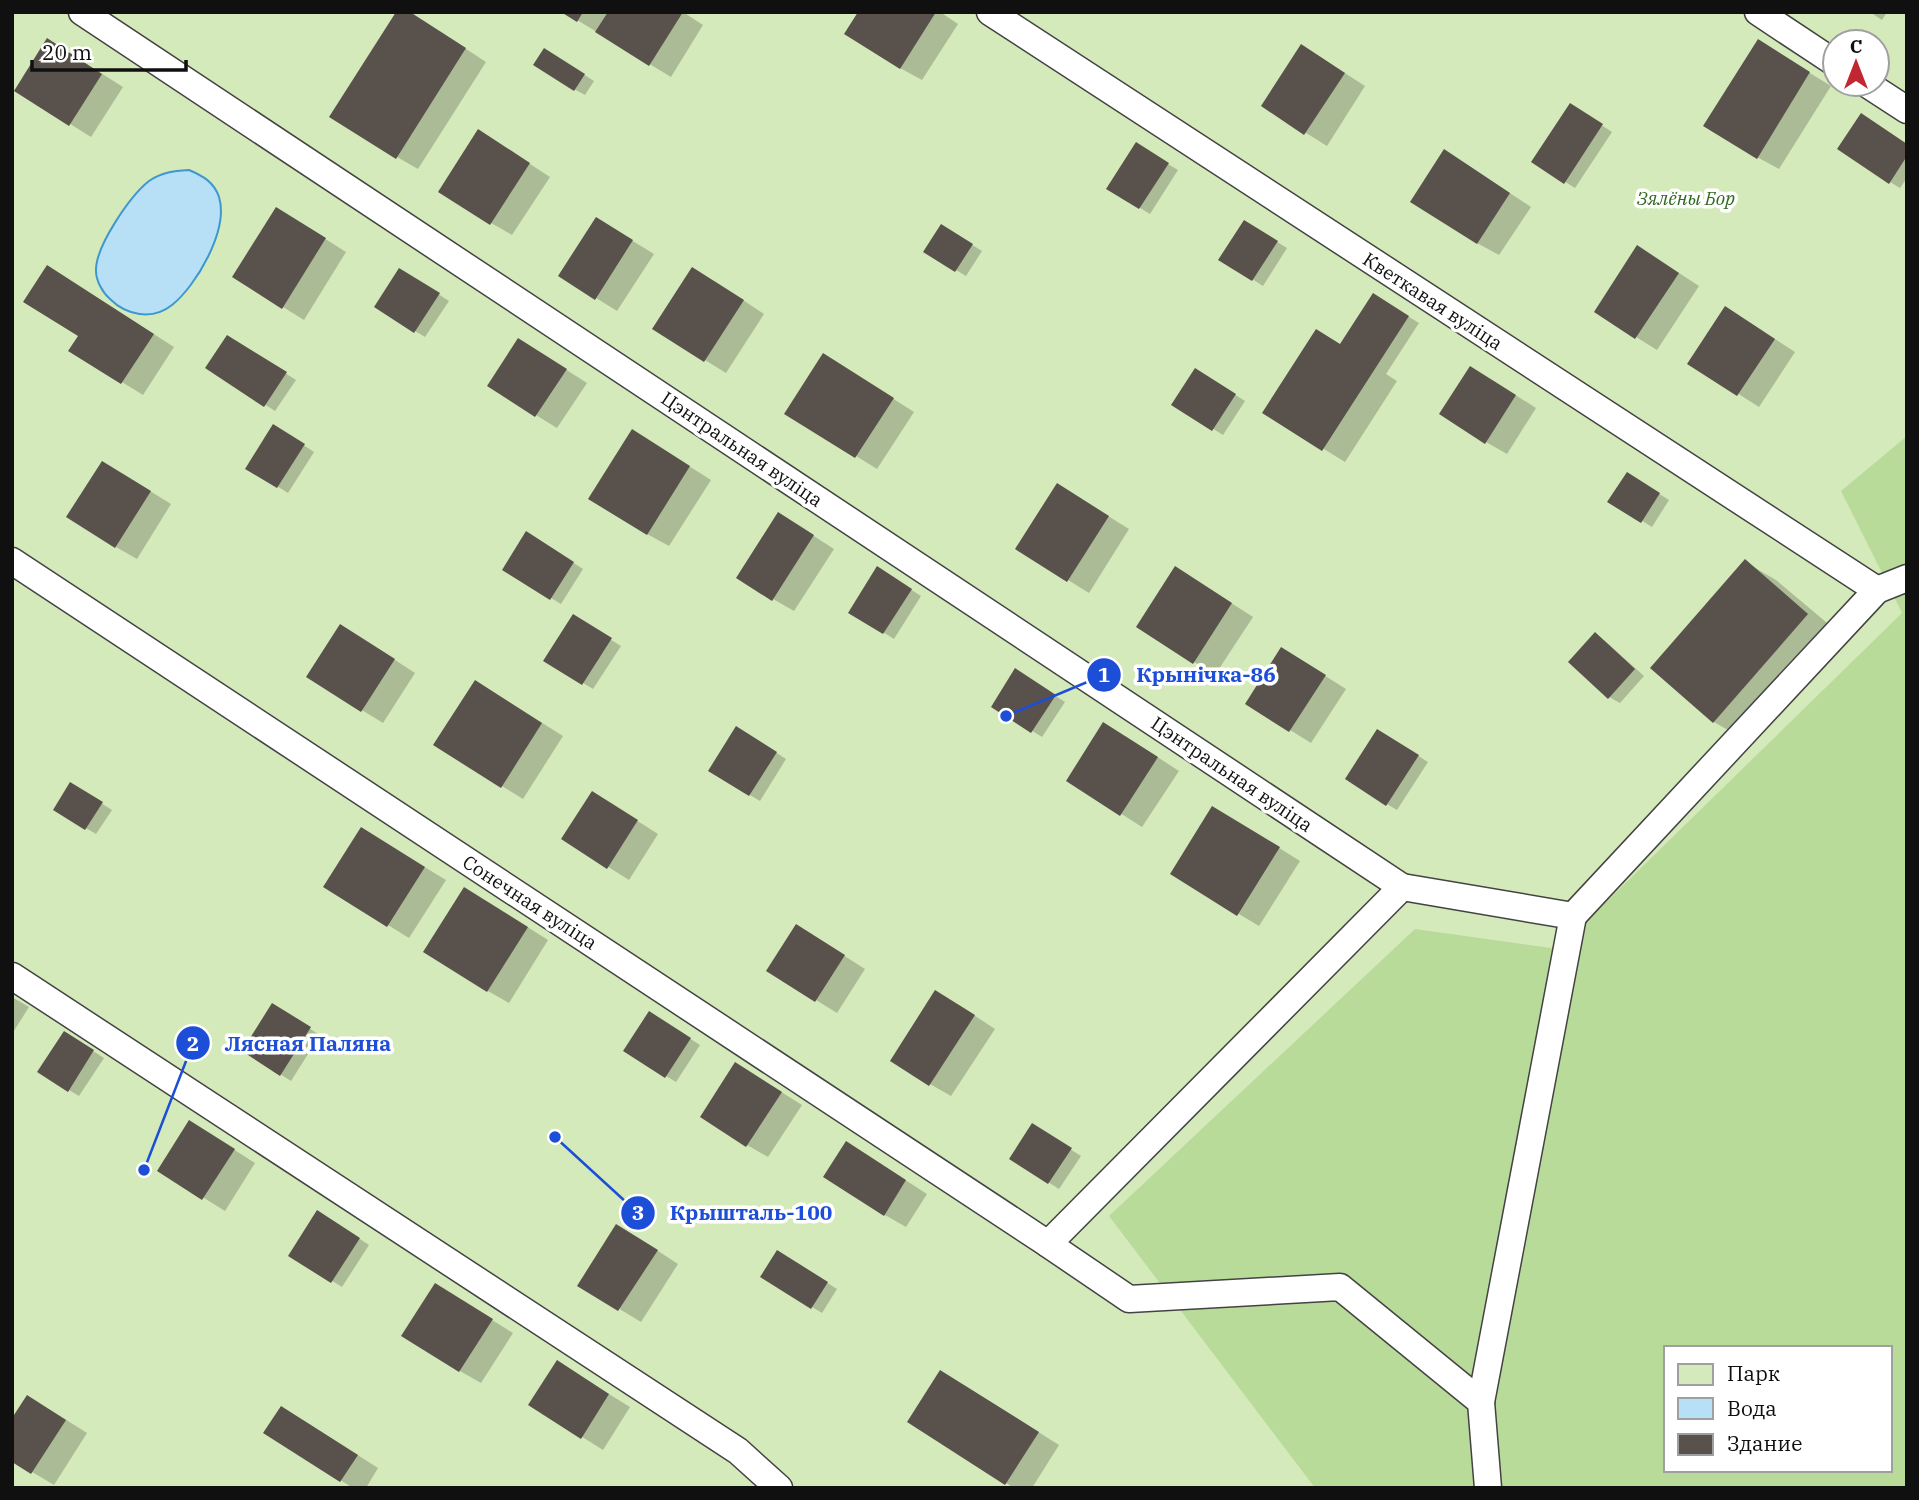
<svg xmlns="http://www.w3.org/2000/svg" width="1919" height="1500" font-family="'IBM Plex Serif',serif">
  <style>
    .green { fill: #d5eabb; fill-rule: evenodd }
    .forest { fill: #b9db9a; fill-rule: evenodd }
    .water { fill: #b7e0f6; stroke: #3e98ce; stroke-width: 2 }
    .shadow { fill: #0003 }
    .building { fill: #59514c }
    .lines { fill: none; stroke-linecap: round; stroke-linejoin: round }
    .lane-casing { stroke: #434343; stroke-width: 29 }
    .lane { stroke: #fff; stroke-width: 26 }
    .labels { text-anchor: middle; stroke-width: 7; stroke-linejoin: round; paint-order: stroke }
    .park-label { font-size: 19px; font-style: italic; fill: #30691f; stroke: #fff }
    .street-label { font-size: 19px; fill: #101010; stroke: #fff }
    .leader { fill: none; stroke: #1d4ed8; stroke-width: 2.5 }
    .callout-dot { fill: #1d4ed8; stroke: #fff; stroke-width: 2.5 }
    .mark-label { font-size: 21px; text-anchor: middle; font-weight: bold; fill: #fff }
    .callout-label { font-size: 21px; text-anchor: middle; font-weight: bold; fill: #1d4ed8; stroke: #fff; stroke-width: 7; stroke-linejoin: round; paint-order: stroke }
  </style>
  <rect width="100%" height="100%" fill="#fffcf3"/>
  <path class="green" d="M 12,12 L 1907,12 L 1907,1488 L 12,1488 ZM 1835,42 L 1877,42 L 1877,84 L 1835,84 ZM 1665,1348 L 1889,1348 L 1889,1470 L 1665,1470 Z"/>
  <path class="forest" d="M 1907,436 L 1907,1488 L 1315,1488 L 1109,1216 L 1415,929 L 1558,949 L 1902,613 L 1841,491 ZM 1665,1348 L 1889,1348 L 1889,1470 L 1665,1470 Z"/>
  <path class="water" d="M 189,170 C 203,176 214,182 219,197 C 229,230 196,286 172,305 C 152,321 126,315 110,299 C 103,293 96,281 96,271 C 95,247 130,196 149,181 C 162,172 174,171 189,170 Z"/>
  <g class="shadow">
    <polygon points="564,12 683,12 703,25 671,77"/>
    <polygon points="860,12 940,12 958,24 922,80 900,68"/>
    <polygon points="1870,12 1887,12 1882,20"/>
    <polygon points="422,20 486,62 418,169 397,157"/>
    <polygon points="69,53 123,87 91,137 16,90"/>
    <polygon points="1779,54 1831,86 1779,169 1757,157"/>
    <polygon points="555,56 594,81 585,95 574,89"/>
    <polygon points="1323,59 1365,86 1327,146 1263,106"/>
    <polygon points="1580,111 1612,132 1575,188 1533,162"/>
    <polygon points="499,144 550,177 512,235 491,223"/>
    <polygon points="1136,145 1178,170 1150,214 1108,188"/>
    <polygon points="1907,145 1907,178 1900,188 1890,182"/>
    <polygon points="1466,164 1531,207 1499,255 1477,243"/>
    <polygon points="297,221 346,252 304,320 283,307"/>
    <polygon points="942,226 982,251 966,276 926,252"/>
    <polygon points="1255,228 1287,248 1263,286 1221,259"/>
    <polygon points="618,232 654,254 617,311 561,276"/>
    <polygon points="1659,260 1699,286 1657,350 1596,312"/>
    <polygon points="410,276 449,301 425,337 376,307"/>
    <polygon points="69,280 174,347 143,395 70,350 80,336"/>
    <polygon points="714,281 764,314 726,373 655,329"/>
    <polygon points="1383,301 1419,323 1386,374 1397,381 1345,462 1264,412 1341,346"/>
    <polygon points="1747,321 1795,352 1759,407 1690,363"/>
    <polygon points="238,343 296,380 275,411 208,368"/>
    <polygon points="540,353 587,383 557,428 489,386"/>
    <polygon points="845,368 914,412 877,469 787,413"/>
    <polygon points="1206,376 1245,401 1223,435 1174,404"/>
    <polygon points="1492,380 1536,408 1507,454 1486,442"/>
    <polygon points="284,432 314,452 288,493 248,468"/>
    <polygon points="654,444 711,480 669,546 647,534"/>
    <polygon points="1627,474 1669,500 1652,527 1610,501"/>
    <polygon points="124,475 171,504 137,559 116,547"/>
    <polygon points="1079,498 1129,529 1089,593 1068,580"/>
    <polygon points="800,527 834,549 794,611 773,599"/>
    <polygon points="537,539 583,569 561,604 551,598"/>
    <polygon points="1745,562 1776,580 1839,633 1745,740 1714,722 1652,667"/>
    <polygon points="888,575 921,596 894,639 851,612"/>
    <polygon points="1197,581 1253,617 1215,675 1138,627"/>
    <polygon points="574,617 621,646 593,689 546,660"/>
    <polygon points="1595,635 1605,641 1644,676 1620,703 1609,697"/>
    <polygon points="361,638 415,673 383,723 308,677"/>
    <polygon points="1303,662 1346,689 1311,743 1247,703"/>
    <polygon points="1026,677 1065,702 1042,737 993,707"/>
    <polygon points="496,694 563,736 523,799 502,786"/>
    <polygon points="747,734 786,759 760,801 750,795"/>
    <polygon points="1125,736 1179,771 1142,827 1068,780"/>
    <polygon points="1388,737 1428,762 1397,810 1387,804"/>
    <polygon points="71,784 112,810 96,834 55,810"/>
    <polygon points="614,806 658,834 629,880 564,839"/>
    <polygon points="1234,820 1300,861 1259,926 1172,874"/>
    <polygon points="383,842 446,880 409,938 388,925"/>
    <polygon points="486,901 548,940 509,1003 488,991"/>
    <polygon points="818,939 865,969 837,1013 769,971"/>
    <polygon points="12,997 29,1007 12,1034"/>
    <polygon points="957,1004 995,1029 951,1096 930,1084"/>
    <polygon points="273,1006 320,1035 291,1081 244,1051"/>
    <polygon points="649,1013 700,1045 676,1082 625,1051"/>
    <polygon points="74,1039 104,1058 79,1096 69,1090"/>
    <polygon points="757,1077 802,1105 768,1157 747,1145"/>
    <polygon points="1043,1132 1081,1156 1059,1189 1012,1159"/>
    <polygon points="211,1135 255,1163 225,1211 159,1170"/>
    <polygon points="868,1156 927,1194 906,1227 885,1215"/>
    <polygon points="328,1218 369,1245 342,1287 290,1255"/>
    <polygon points="638,1238 678,1264 641,1322 580,1285"/>
    <polygon points="788,1258 837,1289 822,1313 763,1277"/>
    <polygon points="457,1298 513,1333 481,1383 460,1371"/>
    <polygon points="578,1375 630,1407 603,1450 530,1404"/>
    <polygon points="962,1384 1059,1445 1032,1488 1014,1488 1006,1483"/>
    <polygon points="49,1409 87,1433 54,1485 12,1460"/>
    <polygon points="303,1420 378,1468 366,1488 353,1488 266,1433"/>
  </g>
  <g class="building">
    <polygon points="396,12 410,12 466,48 396,159 329,117"/>
    <polygon points="561,12 583,12 577,22"/>
    <polygon points="608,12 683,12 649,66 595,32"/>
    <polygon points="858,12 936,12 900,69 844,34"/>
    <polygon points="47,38 102,74 69,126 14,91"/>
    <polygon points="1758,39 1810,72 1757,159 1703,126"/>
    <polygon points="1301,44 1345,73 1304,135 1261,106"/>
    <polygon points="544,48 585,74 574,91 533,65"/>
    <polygon points="1570,103 1603,124 1564,184 1531,162"/>
    <polygon points="1861,113 1907,144 1907,156 1889,184 1837,149"/>
    <polygon points="478,129 530,163 490,225 438,192"/>
    <polygon points="1136,142 1169,163 1139,209 1106,189"/>
    <polygon points="1444,149 1510,193 1477,244 1410,202"/>
    <polygon points="276,207 326,238 282,309 232,277"/>
    <polygon points="596,217 633,240 595,300 558,276"/>
    <polygon points="1244,220 1278,241 1252,281 1218,260"/>
    <polygon points="941,224 973,244 955,272 923,252"/>
    <polygon points="1637,245 1679,273 1635,339 1594,312"/>
    <polygon points="47,265 154,334 121,384 68,351 78,336 23,302"/>
    <polygon points="692,267 744,300 704,362 652,329"/>
    <polygon points="399,268 440,293 414,333 374,307"/>
    <polygon points="1373,293 1409,316 1322,451 1262,413 1316,329 1340,344"/>
    <polygon points="1725,306 1775,339 1737,396 1687,364"/>
    <polygon points="227,335 287,372 264,407 205,368"/>
    <polygon points="518,338 567,369 535,417 487,386"/>
    <polygon points="823,353 894,398 855,458 784,414"/>
    <polygon points="1470,366 1516,395 1485,444 1439,414"/>
    <polygon points="1195,368 1236,394 1212,431 1171,405"/>
    <polygon points="273,424 305,444 277,488 245,469"/>
    <polygon points="632,429 690,466 647,535 588,499"/>
    <polygon points="102,461 151,491 115,548 66,517"/>
    <polygon points="1627,472 1660,493 1641,523 1607,502"/>
    <polygon points="1057,483 1109,516 1067,582 1015,549"/>
    <polygon points="778,512 814,535 772,601 736,578"/>
    <polygon points="526,531 574,562 550,600 502,570"/>
    <polygon points="1745,559 1808,614 1713,723 1650,668"/>
    <polygon points="877,566 912,589 883,634 848,613"/>
    <polygon points="1175,566 1232,603 1193,664 1136,627"/>
    <polygon points="573,614 612,638 582,685 543,661"/>
    <polygon points="340,624 395,659 361,712 306,677"/>
    <polygon points="1595,632 1635,669 1608,699 1568,662"/>
    <polygon points="1281,647 1326,675 1289,732 1245,704"/>
    <polygon points="1015,668 1056,695 1031,733 991,707"/>
    <polygon points="475,680 542,723 501,788 433,745"/>
    <polygon points="1103,722 1158,757 1120,816 1066,781"/>
    <polygon points="736,726 777,752 749,796 708,771"/>
    <polygon points="1377,729 1419,755 1386,806 1345,779"/>
    <polygon points="70,782 103,802 85,830 53,810"/>
    <polygon points="592,791 638,820 607,869 561,839"/>
    <polygon points="1212,806 1280,847 1237,916 1170,874"/>
    <polygon points="361,827 425,867 387,927 323,887"/>
    <polygon points="464,887 528,927 487,992 423,952"/>
    <polygon points="796,924 845,955 815,1002 766,971"/>
    <polygon points="935,990 975,1015 929,1086 890,1061"/>
    <polygon points="272,1003 311,1027 280,1076 242,1051"/>
    <polygon points="649,1011 691,1038 665,1078 623,1051"/>
    <polygon points="64,1031 94,1050 68,1092 37,1072"/>
    <polygon points="735,1062 782,1092 746,1147 700,1117"/>
    <polygon points="189,1120 235,1149 202,1200 157,1171"/>
    <polygon points="1032,1123 1072,1148 1048,1184 1009,1159"/>
    <polygon points="846,1141 906,1180 884,1216 823,1177"/>
    <polygon points="317,1210 360,1238 331,1283 288,1256"/>
    <polygon points="616,1224 658,1250 618,1311 577,1286"/>
    <polygon points="777,1250 828,1282 811,1309 760,1277"/>
    <polygon points="435,1283 493,1319 459,1372 401,1336"/>
    <polygon points="557,1360 609,1394 581,1439 528,1405"/>
    <polygon points="940,1370 1039,1432 1005,1485 907,1422"/>
    <polygon points="27,1395 66,1420 31,1474 12,1462 12,1418"/>
    <polygon points="281,1406 358,1455 340,1482 263,1433"/>
  </g>
  <g class="lines">
    <defs>
      <g id="lane">
        <polyline points="82,12 1402,887"/>
        <polyline points="990,12 1877,590"/>
        <polyline points="1758,12 1835,63"/>
        <polyline points="1867,84 1907,110"/>
        <polyline points="12,561 1048,1244"/>
        <polyline points="12,976 738,1451 779,1488"/>
        <polyline points="1481,1402 1573,916"/>
        <polyline points="1488,1488 1481,1402 1340,1287 1129,1299 1048,1244 1402,887 1573,916 1877,590 1907,578"/>
      </g>
    </defs>
    <use href="#lane" class="lane-casing"/>
    <use href="#lane" class="lane"/>
  </g>
  <g class="labels">
    <g class="park-label">
      <text x="1686" y="205">Зялёны Бор</text>
    </g>
    <g class="street-label">
      <text transform="translate(1433 301) rotate(33)" y="7">Кветкавая вуліца</text>
      <text transform="translate(742 449) rotate(34)" y="7">Цэнтральная вуліца</text>
      <text transform="translate(1232 774) rotate(34)" y="7">Цэнтральная вуліца</text>
      <text transform="translate(530 902) rotate(33)" y="7">Сонечная вуліца</text>
    </g>
  </g>
  <path class="leader" d="M1006 716L1104 675M144 1170L193 1043M555 1137L638 1213"/>
  <g class="callout-dot">
    <circle cx="1006" cy="716" r="7"/>
    <circle cx="144" cy="1170" r="7"/>
    <circle cx="555" cy="1137" r="7"/>
    <circle cx="1104" cy="675" r="18"/>
    <circle cx="193" cy="1043" r="18"/>
    <circle cx="638" cy="1213" r="18"/>
  </g>
  <g class="mark-label">
    <text x="1104" y="682">1</text>
    <text x="193" y="1051">2</text>
    <text x="638" y="1220">3</text>
  </g>
  <g class="callout-label">
    <text x="1206" y="682">Крынічка-86</text>
    <text x="308" y="1051">Лясная Паляна</text>
    <text x="751" y="1220">Крышталь-100</text>
  </g>
  <rect width="1919" height="1500" fill="none" stroke="#101010" stroke-width="28"/>
  <rect x="1664" y="1346" width="228" height="126" fill="#ffffff" stroke="#9f9f9f" stroke-width="2"/>
  <rect x="1678" y="1364" width="35" height="21" fill="#d5eabb" stroke="#9f9f9f" stroke-width="2"/>
  <text x="1727" y="1381" font-size="21" fill="#101010">Парк</text>
  <rect x="1678" y="1398" width="35" height="21" fill="#b7e0f6" stroke="#9f9f9f" stroke-width="2"/>
  <text x="1727" y="1416" font-size="21" fill="#101010">Вода</text>
  <rect x="1678" y="1434" width="35" height="21" fill="#59514c" stroke="#9f9f9f" stroke-width="2"/>
  <text x="1727" y="1451" font-size="21" fill="#101010">Здание</text>
  <g transform="translate(1856 63)"><circle r="33" fill="#ffffff" stroke="#9f9f9f" stroke-width="2"/>
  <path d="M0-5L12 26L0 18L-12 26Z" fill="#c12632"/>
  <text y="-10" font-size="19" font-weight="bold" text-anchor="middle" fill="#101010">С</text>
  </g>
  <path d="M32 60v10h154v-10" fill="none" stroke="#101010" stroke-width="3.5"/>
  <text x="42" y="60" font-size="21" fill="#101010" stroke="#ffffff" stroke-width="5" paint-order="stroke">20 m</text>
</svg>
